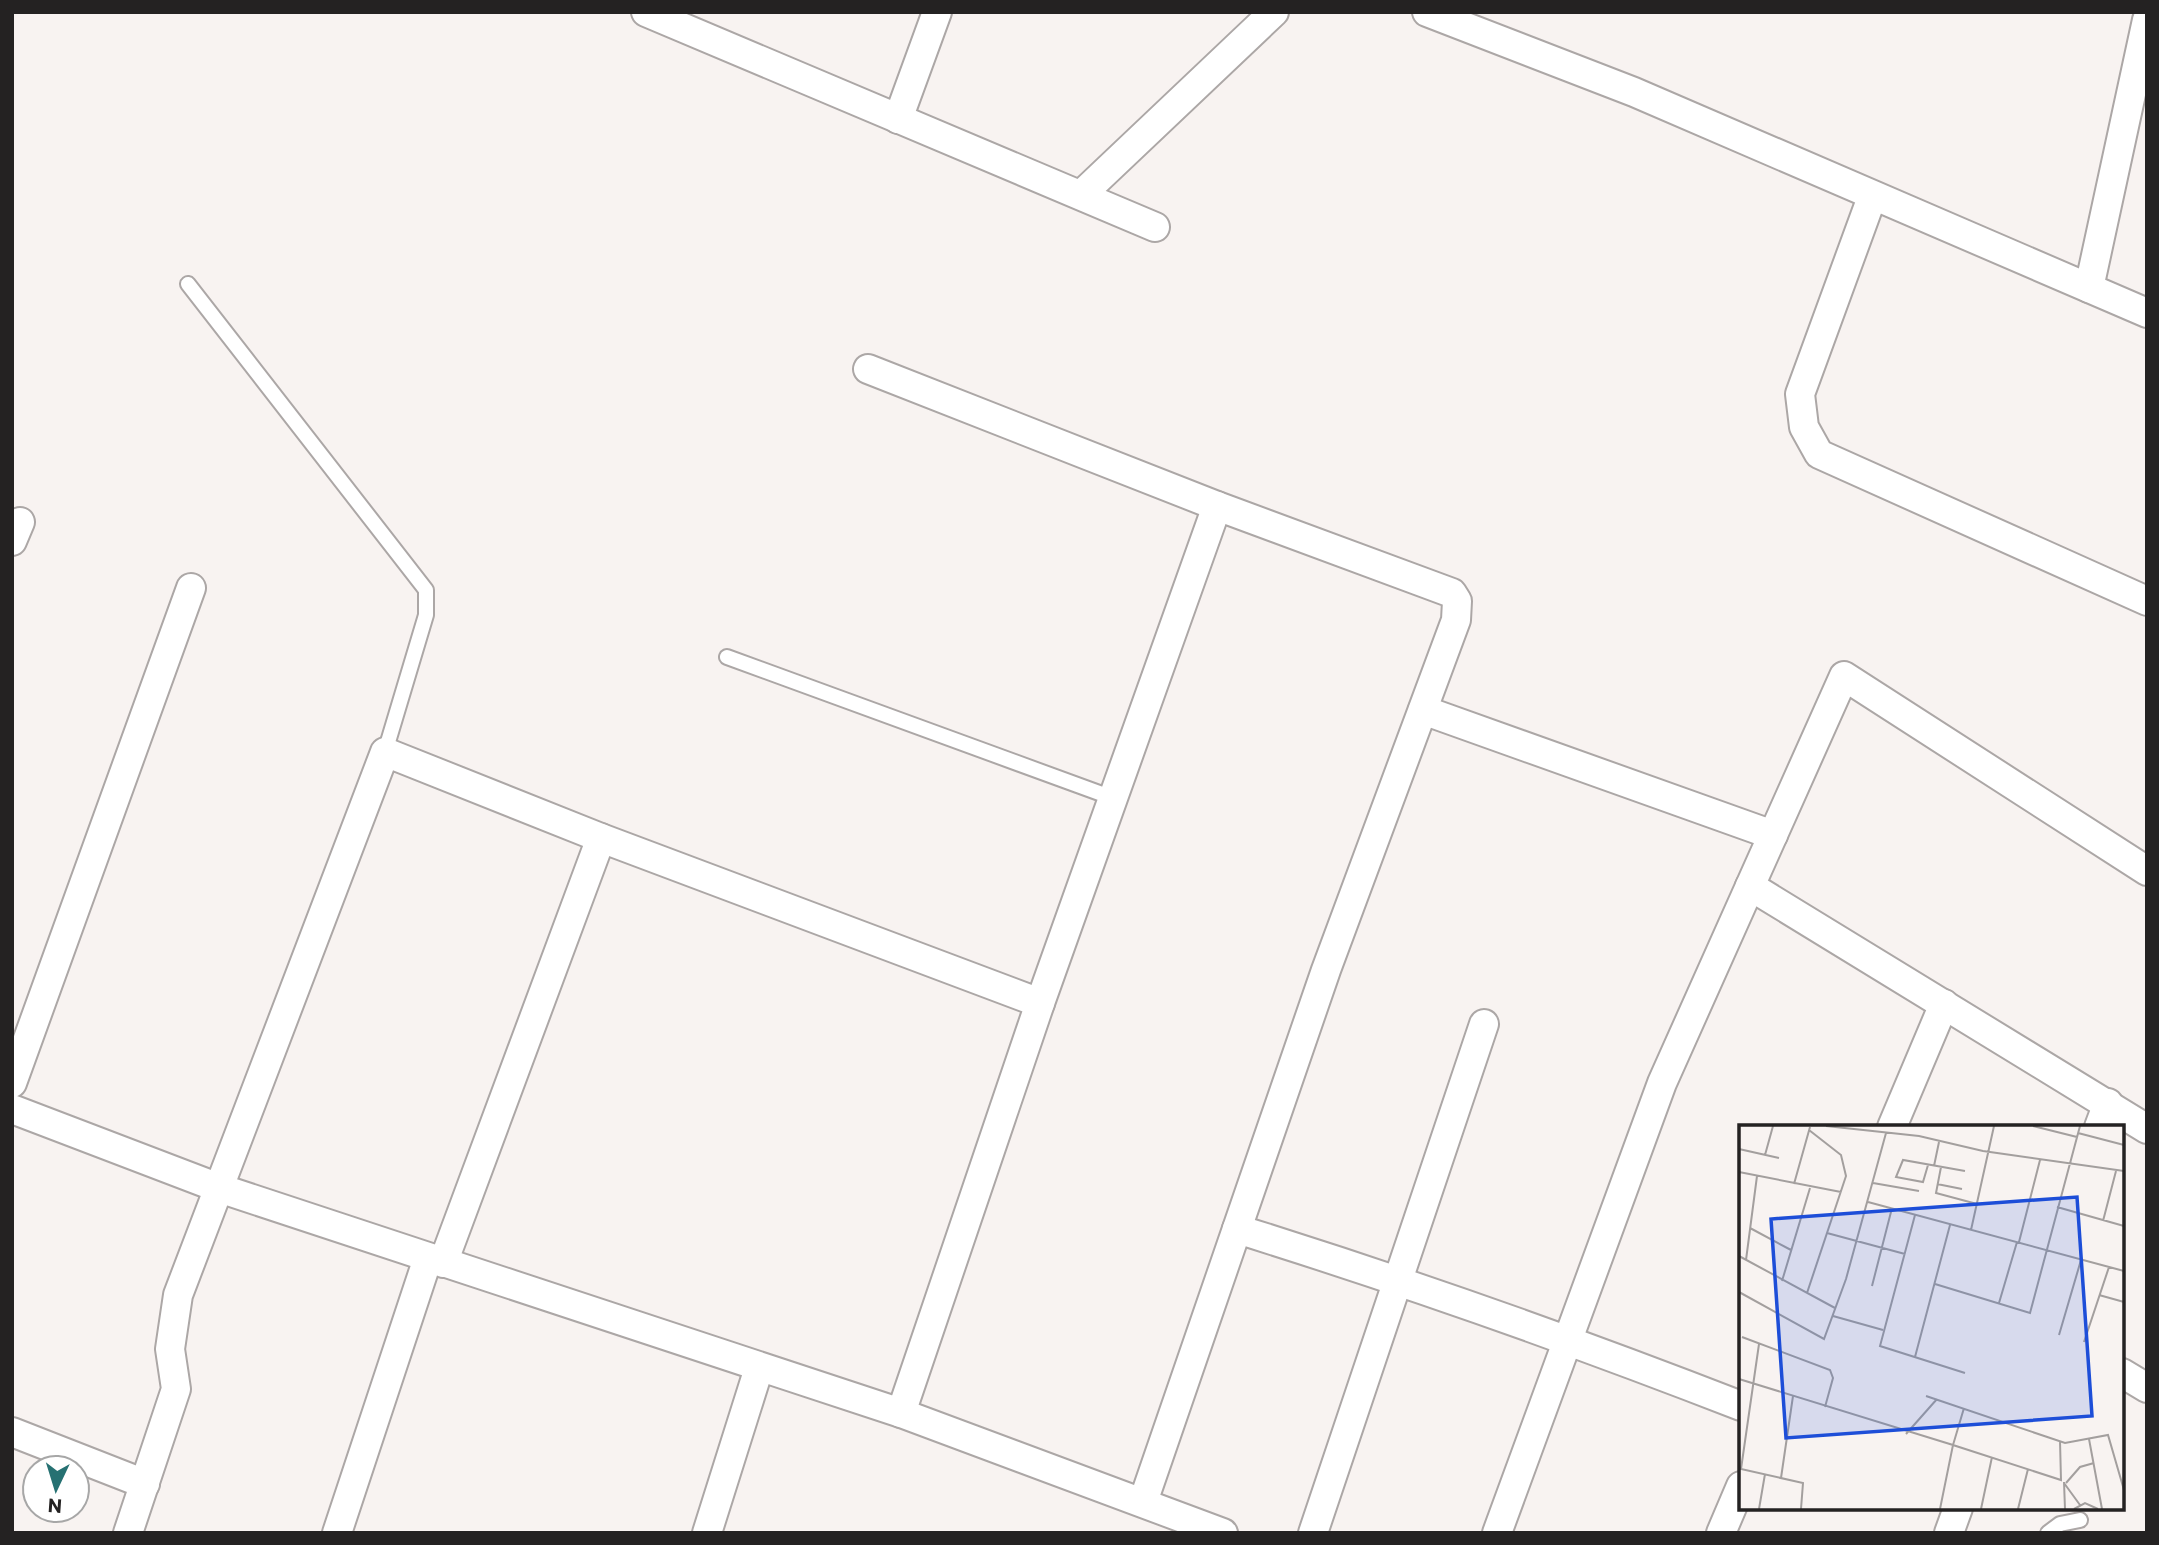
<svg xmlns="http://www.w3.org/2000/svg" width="2159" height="1545" font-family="Commissioner,sans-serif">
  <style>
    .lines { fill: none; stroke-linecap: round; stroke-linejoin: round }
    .lane-casing { stroke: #aca7a6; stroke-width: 18 }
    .street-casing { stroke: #aca7a6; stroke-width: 32 }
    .lane { stroke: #fff; stroke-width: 14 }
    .street { stroke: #fff; stroke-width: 28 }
    .inset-road { fill: none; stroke: #a39f9e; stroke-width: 2 }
    .view { fill: #1d4ed8; fill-opacity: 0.15; stroke: #1d4ed8; stroke-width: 3.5 }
    .inset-edge { fill: none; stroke: #242222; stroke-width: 3.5 }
  </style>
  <rect width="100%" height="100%" fill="#f8f3f1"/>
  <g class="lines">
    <defs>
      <g id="lane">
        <polyline points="188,284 426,590 426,615 385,752"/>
        <polyline points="727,657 1113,798"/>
        <polyline points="2048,1533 2060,1524 2080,1520"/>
      </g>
      <g id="street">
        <polyline points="646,12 1155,227"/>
        <polyline points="1427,12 1634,92 2147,313"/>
        <polyline points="898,119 937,12"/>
        <polyline points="1081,195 1274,12"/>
        <polyline points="1872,197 1800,394 1804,427 1819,454 2147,601"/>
        <polyline points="2089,288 2147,20"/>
        <polyline points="868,369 1217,506 1452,593 1457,601 1456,620 1326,970 1143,1502"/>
        <polyline points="12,541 20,522"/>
        <polyline points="1423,710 1773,835"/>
        <polyline points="1750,886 2147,1129"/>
        <polyline points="12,1083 191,588"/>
        <polyline points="12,1109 219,1188 901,1413 1223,1533"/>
        <polyline points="1892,1127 1944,1004"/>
        <polyline points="2099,1127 2108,1103"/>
        <path d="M 1237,1229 C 1407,1282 1574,1341 1741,1406"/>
        <polyline points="443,1263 601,838"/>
        <polyline points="2122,1373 2147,1388"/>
        <polyline points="901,1413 1040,1003 1217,506"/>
        <polyline points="12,1432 145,1484"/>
        <polyline points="128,1533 176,1389 170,1349 178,1295 385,752 601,838 1040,1003"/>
        <polyline points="337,1533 428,1258"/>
        <polyline points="707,1533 759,1368"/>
        <polyline points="1313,1533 1484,1024"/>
        <polyline points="1497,1533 1662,1083 1844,676 2147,871"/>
        <polyline points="1721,1533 1741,1486"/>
        <polyline points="1949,1533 1958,1508"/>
      </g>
    </defs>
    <use href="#lane" class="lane-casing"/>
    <use href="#street" class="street-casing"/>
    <use href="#lane" class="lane"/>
    <use href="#street" class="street"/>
  </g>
  <g transform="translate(1739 1125)">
    <rect width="385" height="385" fill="#f8f3f1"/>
    <path class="inset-road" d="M 87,1 L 180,11 L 244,26 L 385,46M 294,1 L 338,12M 339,8 L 385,20M 0,24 L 40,33M 26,30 L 34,1M 189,40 L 184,57 L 157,52 L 164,35 L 226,46M 195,41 L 200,17M 202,42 L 197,68 L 238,79M 0,47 L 102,67M 134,58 L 180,66M 55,59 L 71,2M 198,59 L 223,64M 129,77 L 385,146M 318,82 L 385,101M 176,90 L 141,221 L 226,248M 364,96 L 377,46M 11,103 L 52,125M 232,105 L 255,1M 88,108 L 166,129M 280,117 L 301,35M 0,131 L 96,183M 7,135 L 18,51M 43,156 L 71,63M 196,159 L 291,188 L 341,1M 133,161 L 153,83M 0,167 L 85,214 L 107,154 L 147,8M 68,168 L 107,51 L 102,30 L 70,5M 360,170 L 385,177M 260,178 L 278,117M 94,191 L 144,205M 320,210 L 342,135M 3,212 L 91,245 L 94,253 L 86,282M 345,217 L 370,142M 20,219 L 2,344 L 64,358 L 62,384M 176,232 L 211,100M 0,254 L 214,320 L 201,384M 187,271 L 326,318 L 369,310 L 385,365M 225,283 L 214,320 L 322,355 L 321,316M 167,309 L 198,274M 350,314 L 363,384M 42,353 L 54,271M 325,357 L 326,384M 325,358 L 341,380M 327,358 L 341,342 L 355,338M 20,384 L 26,349M 242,384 L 253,332M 279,384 L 289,344M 335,384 L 346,378 L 359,384"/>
    <path class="view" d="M 338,72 L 353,291 L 47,313 L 32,94 Z"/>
    <rect width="385" height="385" class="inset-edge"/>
  </g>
  <rect width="2159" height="1545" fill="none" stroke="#242222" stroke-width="28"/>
  <g transform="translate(56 1489) rotate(184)"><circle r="33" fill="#ffffff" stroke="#a7a7a7" stroke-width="2"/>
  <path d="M0-5L12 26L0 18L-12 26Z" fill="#267172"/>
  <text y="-10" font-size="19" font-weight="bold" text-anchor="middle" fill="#242222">N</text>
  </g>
</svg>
